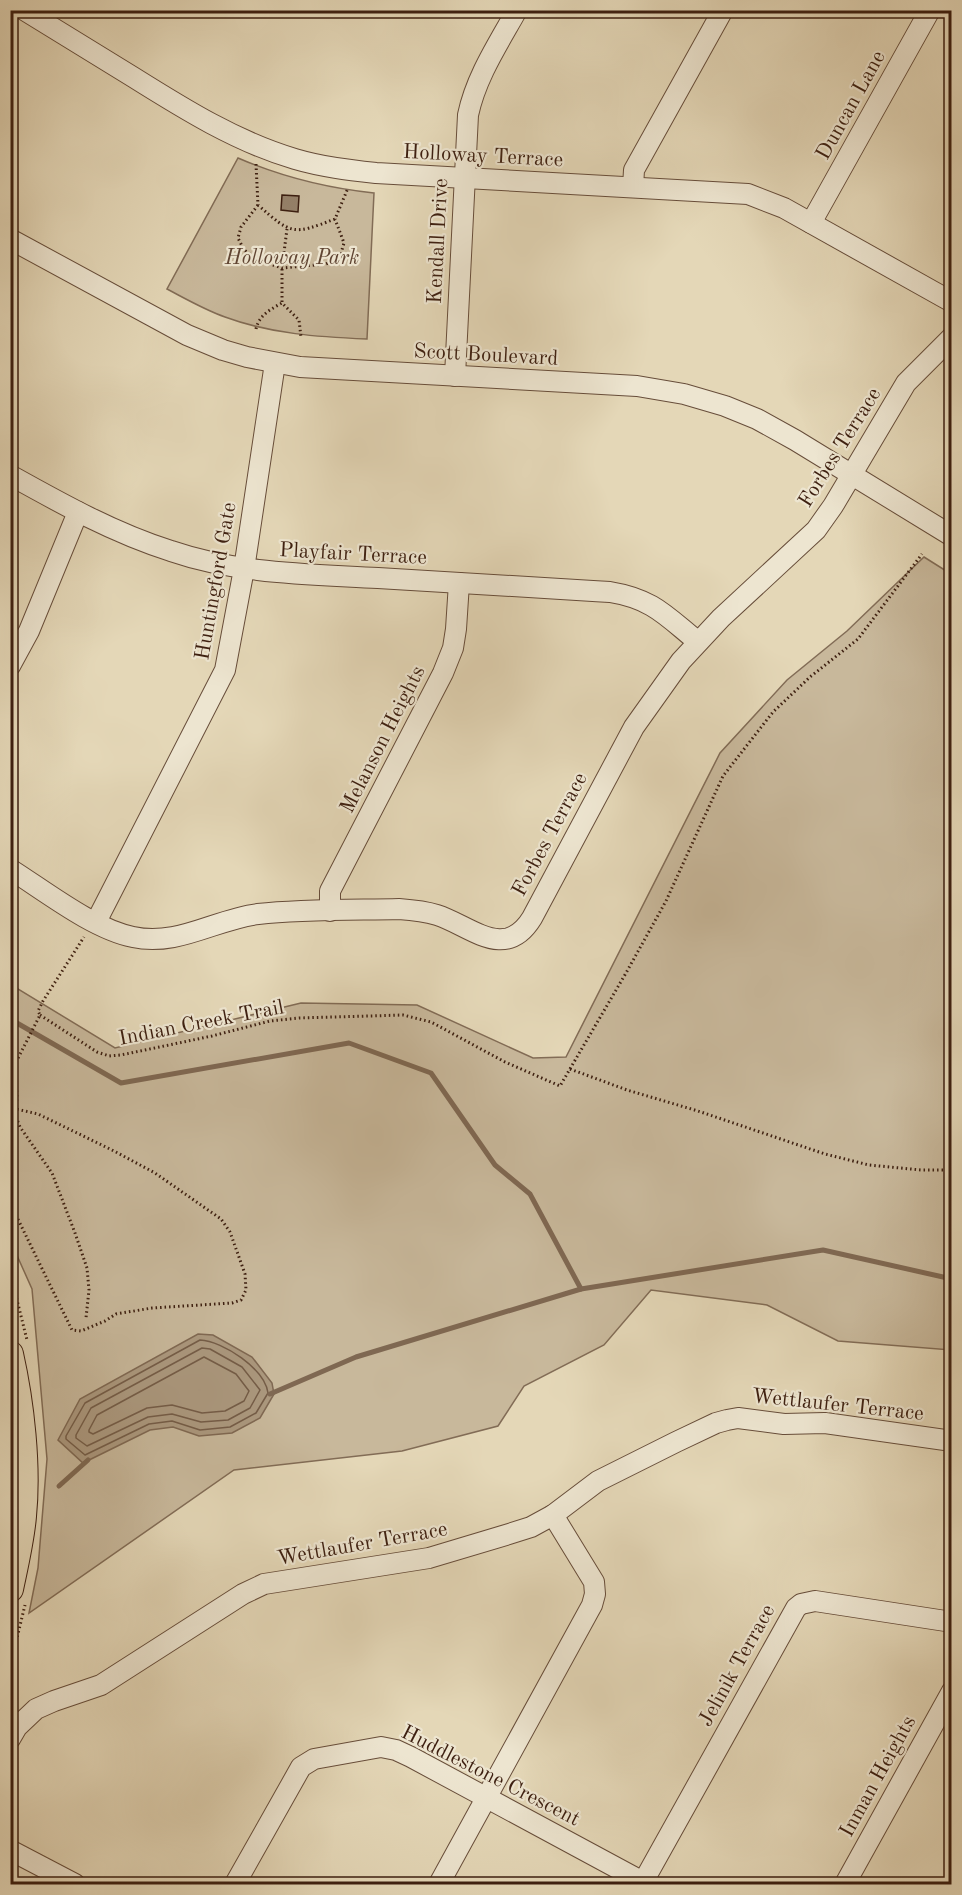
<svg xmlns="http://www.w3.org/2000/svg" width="962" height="1895" font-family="'Old Standard TT',serif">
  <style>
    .green { fill: #c8b89b; stroke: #826c56; stroke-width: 1.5 }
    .water { fill: #ab987e; stroke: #7f6852; stroke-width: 1.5 }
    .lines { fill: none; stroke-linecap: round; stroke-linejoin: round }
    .shore { stroke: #745c47; stroke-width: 1.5 }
    .stream { stroke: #7f6852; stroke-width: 5 }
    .building { fill: #947f67; stroke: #3d1f10; stroke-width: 1.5 }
    .minor-casing { stroke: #674d3a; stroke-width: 22 }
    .major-casing { stroke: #3d1f10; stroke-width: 28 }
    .path { stroke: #3d1f10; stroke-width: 3; stroke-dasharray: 1.5 3; stroke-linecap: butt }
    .minor { stroke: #ede5d0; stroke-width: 20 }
    .major { stroke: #e4d7b7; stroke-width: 26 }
    .labels { text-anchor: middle; stroke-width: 4.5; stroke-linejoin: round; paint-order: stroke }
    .street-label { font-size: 21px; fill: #3d1f10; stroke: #ede5d0 }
    .park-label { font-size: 21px; font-style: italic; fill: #604533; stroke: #ede5d0 }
  </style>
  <rect width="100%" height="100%" fill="#e4d7b7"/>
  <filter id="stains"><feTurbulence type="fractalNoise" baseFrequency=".00333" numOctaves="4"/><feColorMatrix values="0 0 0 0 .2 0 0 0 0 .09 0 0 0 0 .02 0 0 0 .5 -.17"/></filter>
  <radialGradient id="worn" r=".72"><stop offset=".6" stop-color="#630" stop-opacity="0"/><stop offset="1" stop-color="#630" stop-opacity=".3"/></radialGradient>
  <g class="green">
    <path d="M 238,158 C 282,177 326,188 374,193 L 367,339 C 319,337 271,334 225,317 C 205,310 186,299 167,289 Z"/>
    <polygon points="924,557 951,574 951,1350 838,1341 767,1305 651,1290 604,1345 524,1386 498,1426 402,1451 234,1470 29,1613 38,1568 47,1459 32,1289 11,1242 10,984 115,1048 301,1003 417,1005 533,1058 566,1057 720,753 787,680 847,631"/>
  </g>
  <polygon class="water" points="198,1334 213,1335 252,1357 272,1383 274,1394 260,1418 232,1433 199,1436 173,1427 150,1430 83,1463 58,1440 80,1399"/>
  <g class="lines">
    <g class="shore">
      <path d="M 200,1340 C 223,1341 265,1369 268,1393 L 256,1413 L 230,1427 L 200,1430 L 172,1421 L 149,1424 L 85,1455 L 66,1439 L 66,1436 L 85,1403 Z"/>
      <polygon points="202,1348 210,1349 242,1367 260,1390 250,1408 228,1420 201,1422 172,1414 148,1417 87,1446 76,1438 76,1435 91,1408"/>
      <polygon points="204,1357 236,1374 249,1391 244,1401 225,1411 202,1413 172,1405 147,1408 93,1434 89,1432 89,1430 97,1415"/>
    </g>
    <g class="stream">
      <polyline points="10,1019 121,1083 349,1043 431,1073 495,1165 530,1194 581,1289"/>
      <polyline points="270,1394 356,1357 581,1289 823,1250 952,1279"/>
      <polyline points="59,1486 88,1460"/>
    </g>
  </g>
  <polygon class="building" points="282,195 299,196 298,212 281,210"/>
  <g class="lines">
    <defs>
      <g id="minor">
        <path d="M 24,10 C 60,32 97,55 133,77 C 184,109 237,142 295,159 C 322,167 349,170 376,173 L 748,194 L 784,208 L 952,302"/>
        <polyline points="633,187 634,170 723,10"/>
        <polyline points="811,223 930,10"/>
        <polyline points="10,239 187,335 223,350 247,357 300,367 637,386 684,394 725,406 757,419 795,440 952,536"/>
        <path d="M 455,376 L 468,115 C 476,77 498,44 517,10"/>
        <path d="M 10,475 C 62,504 114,533 171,551 C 238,574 308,574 378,578 C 456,583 533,587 610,592 C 653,599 666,616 697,641"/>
        <polyline points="10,666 29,631 78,512"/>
        <path d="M 10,869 C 45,891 93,929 133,937 C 177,947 216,919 258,914 C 304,909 352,910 399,909 C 412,910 424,911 437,915 C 471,926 505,962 532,918 L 634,727 L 681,661 L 721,618 L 816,530 L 833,506 L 906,383 L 952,337"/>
        <polyline points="330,911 330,891 443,673 453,648 456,629 459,583"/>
        <polyline points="96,922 225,670 244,569 275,363"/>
        <polyline points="10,1739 17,1727 36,1709 54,1701 101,1685 243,1594 264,1584 429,1558 509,1534 531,1527 553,1515 598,1481 676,1442 716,1423 727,1420 738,1418 784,1424 825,1423 952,1441"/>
        <polyline points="10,1850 75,1884"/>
        <polyline points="235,1884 301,1767 314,1759 381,1747 396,1750 411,1757 643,1882"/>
        <polyline points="439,1884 592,1605 595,1594 594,1582 553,1515"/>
        <polyline points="642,1884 796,1608 801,1604 815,1601 952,1622"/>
        <polyline points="845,1884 952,1691"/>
      </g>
      <path id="major" d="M 10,1354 C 21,1403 28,1466 23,1516 C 21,1540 15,1565 10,1589"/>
    </defs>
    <use href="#minor" class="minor-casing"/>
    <use href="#major" class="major-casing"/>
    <g class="path">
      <path d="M 256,164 L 258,205 C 292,235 293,235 335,219 L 348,188"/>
      <polyline points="258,205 241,227 238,238 244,250 258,260 282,268 326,264 335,260 341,253 344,243 335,219"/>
      <polyline points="282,302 282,268 287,229"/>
      <path d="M 256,329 C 259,315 271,309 282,303 L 299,320 L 301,337"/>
      <polyline points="40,1015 97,1052 109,1056 121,1055 212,1036 270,1021 299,1018 403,1015 431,1022 505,1062 560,1086 626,973 666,901 723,776 773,712 810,677 858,639 922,554"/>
      <polyline points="570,1069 627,1090 698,1111 825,1154 869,1165 921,1170 952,1170"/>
      <polyline points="10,1115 16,1117 17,1092 12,1076 12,1070 40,1015 38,1011 43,1001 84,937"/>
      <polyline points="16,1117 20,1127 52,1173 75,1233 87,1268 89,1290 86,1318"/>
      <polyline points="10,1203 72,1330 81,1331 105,1321 116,1314 152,1308 232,1303 241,1300 246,1290 245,1274 230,1232 221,1219 155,1173 114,1151 38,1114 16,1109"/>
      <polyline points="10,1272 27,1340"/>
      <polyline points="10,1658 16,1642 25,1605"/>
    </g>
    <use href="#minor" class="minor"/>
    <use href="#major" class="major"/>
  </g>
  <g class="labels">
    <g class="street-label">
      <text transform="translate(850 105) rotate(-61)" y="7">Duncan Lane</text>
      <text transform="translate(483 155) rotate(3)" y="7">Holloway Terrace</text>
      <text transform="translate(437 241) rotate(-87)" y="7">Kendall Drive</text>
      <text transform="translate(486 354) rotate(3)" y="7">Scott Boulevard</text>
      <text transform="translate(839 447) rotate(-58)" y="7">Forbes Terrace</text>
      <text transform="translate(353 553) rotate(3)" y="7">Playfair Terrace</text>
      <text transform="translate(215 581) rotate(-80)" y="7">Huntingford Gate</text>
      <text transform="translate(382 739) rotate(-63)" y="7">Melanson Heights</text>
      <text transform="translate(549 834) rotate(-62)" y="7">Forbes Terrace</text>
      <text transform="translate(201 1022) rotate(-11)" y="7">Indian Creek Trail</text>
      <text transform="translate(838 1404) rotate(6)" y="7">Wettlaufer Terrace</text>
      <text transform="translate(362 1543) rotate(-10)" y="7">Wettlaufer Terrace</text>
      <text transform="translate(736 1665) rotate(-61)" y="7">Jelinik Terrace</text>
      <text transform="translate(491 1775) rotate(27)" y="7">Huddlestone Crescent</text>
      <text transform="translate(877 1776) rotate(-61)" y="7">Inman Heights</text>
    </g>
    <g class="park-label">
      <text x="292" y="264">Holloway Park</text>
    </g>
  </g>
  <rect width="962" height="1895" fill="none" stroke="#e4d7b7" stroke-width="36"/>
  <rect x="12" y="12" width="938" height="1871" fill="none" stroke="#3d1f10" stroke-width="3"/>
  <rect x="18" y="18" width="926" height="1859" fill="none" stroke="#3d1f10" stroke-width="1.5"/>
  <rect width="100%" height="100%" filter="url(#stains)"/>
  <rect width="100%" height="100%" fill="url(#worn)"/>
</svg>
